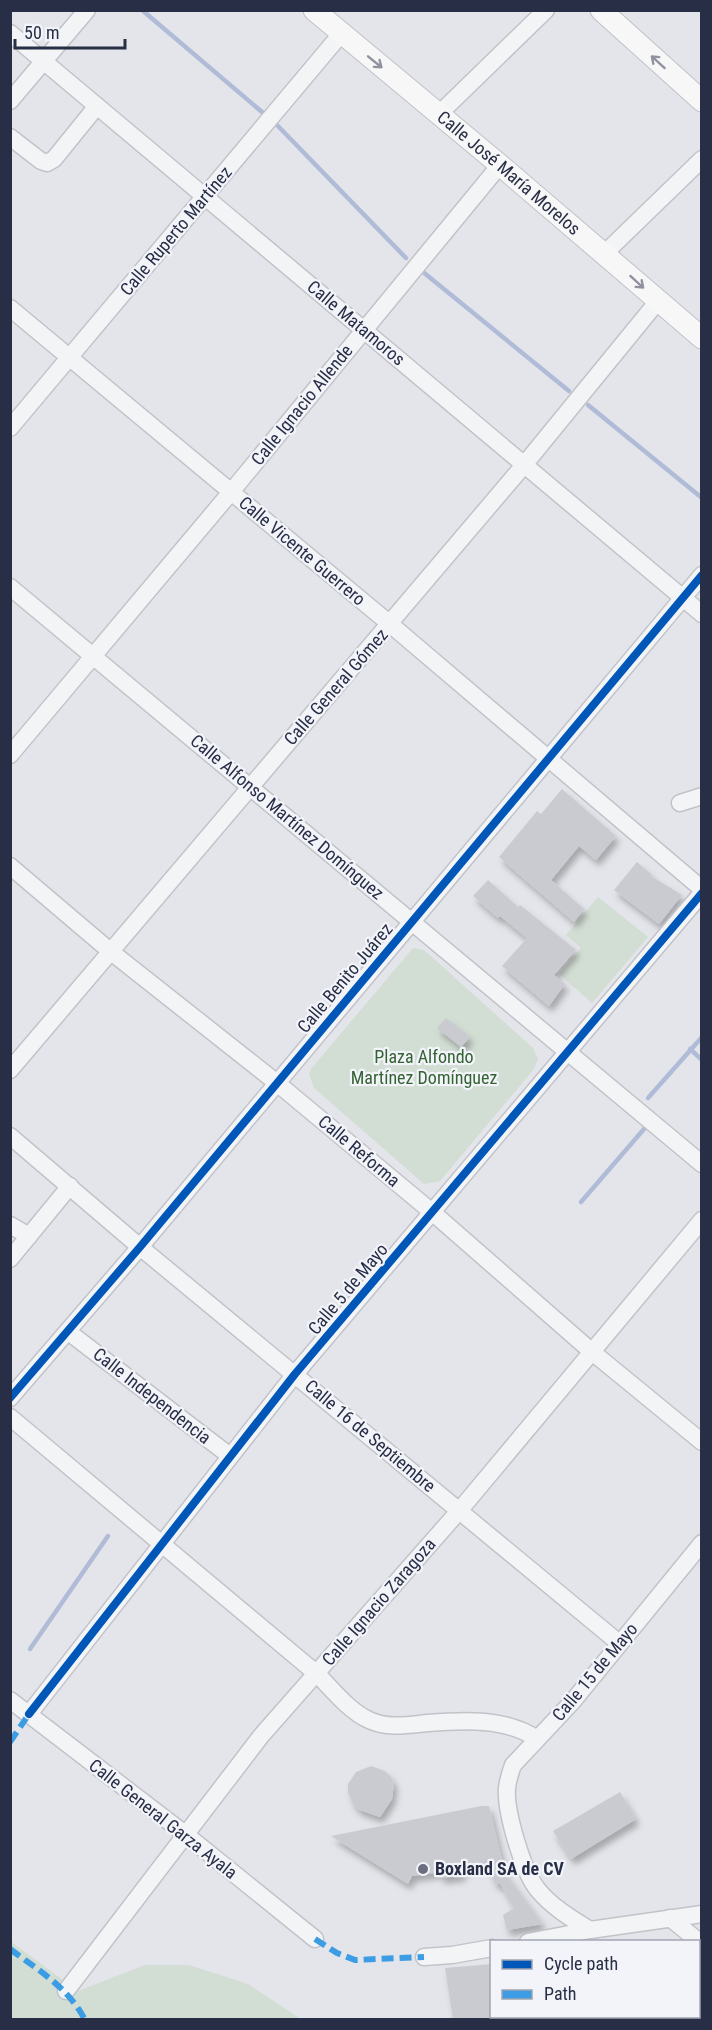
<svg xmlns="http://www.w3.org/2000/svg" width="712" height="2030" font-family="'Roboto Condensed',sans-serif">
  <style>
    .green { fill: #d2ddd4 }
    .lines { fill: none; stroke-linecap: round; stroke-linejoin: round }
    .stream { stroke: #b0bcd7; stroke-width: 4.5 }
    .building { fill: #cacbd0; filter: url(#shadow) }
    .minor-casing { stroke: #c2c3c8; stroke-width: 19 }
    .major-casing { stroke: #bfc2c8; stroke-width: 23 }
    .minor { stroke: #f3f4f6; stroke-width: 16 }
    .major { stroke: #f7f7f8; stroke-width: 21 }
    .quiet { stroke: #3d9de4; stroke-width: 6; stroke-dasharray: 12 6; stroke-linecap: butt }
    .cycleway-casing { stroke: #f2f4f9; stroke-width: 11 }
    .cycleway { stroke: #0057b8; stroke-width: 8 }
    .oneway { stroke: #90929f }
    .poi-dot { fill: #6a6e7f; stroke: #f2f4f9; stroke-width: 2 }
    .labels { text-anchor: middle; stroke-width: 4.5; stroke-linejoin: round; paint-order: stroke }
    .street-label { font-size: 18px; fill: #282e46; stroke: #f2f4f9 }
    .park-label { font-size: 18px; fill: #356333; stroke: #f2f4f9 }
    .poi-label { font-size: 18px; font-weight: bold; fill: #282e46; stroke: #f2f4f9; text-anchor: start }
  </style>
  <defs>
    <filter id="shadow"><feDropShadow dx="3.5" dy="6" stdDeviation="3" flood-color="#0004"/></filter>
  </defs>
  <rect width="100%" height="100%" fill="#e4e5ea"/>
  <g class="green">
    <polygon points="598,897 648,937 592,1003 559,974 581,948 566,935"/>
    <polygon points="413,948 424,950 533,1048 538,1059 534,1069 440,1181 424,1184 314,1088 309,1074 311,1069"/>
    <polygon points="10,1941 78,1991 145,1965 189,1965 248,1984 301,2019 11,2019"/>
  </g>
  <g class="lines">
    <g class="stream">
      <polyline points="142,10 262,112"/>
      <polyline points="277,125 406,258"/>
      <polyline points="423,272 569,391"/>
      <polyline points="588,405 702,498"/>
      <polyline points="690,1049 701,1059"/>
      <polyline points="648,1098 702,1037"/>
      <polyline points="581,1202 644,1129"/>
      <polyline points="30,1649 108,1536"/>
    </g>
  </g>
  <g class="building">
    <polygon points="562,789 616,836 596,860 579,846 551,880 584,909 574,922 499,857 537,811 541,814"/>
    <polygon points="637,862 652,875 651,876 682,895 659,924 614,890"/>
    <polygon points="488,880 518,907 520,905 576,950 554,975 565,984 549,1006 502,966 527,938 500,916 498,918 473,896"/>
    <polygon points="446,1018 470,1037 461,1047 437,1028"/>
    <polygon points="371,1766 385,1771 391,1777 394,1784 392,1799 380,1817 360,1810 354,1805 348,1792 348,1784 356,1772"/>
    <polygon points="620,1792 636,1819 571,1859 553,1831"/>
    <polygon points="481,1806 489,1806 505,1873 543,1924 507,1930 503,1915 514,1908 500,1883 496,1885 486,1863 462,1867 463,1875 441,1878 440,1872 412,1876 408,1884 331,1836"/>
    <polygon points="492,1964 492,2019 453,2019 445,1968"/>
  </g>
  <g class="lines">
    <defs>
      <g id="minor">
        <polyline points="10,33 702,614"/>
        <polyline points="10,101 87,10"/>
        <polyline points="439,114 546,10"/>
        <polyline points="10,137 41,161 47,163 54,159 97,106"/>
        <polyline points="605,253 702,159"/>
        <polyline points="10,308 390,624 702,889"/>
        <polyline points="10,428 341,34"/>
        <polyline points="10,587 702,1164"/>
        <polyline points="10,755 231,492 500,165"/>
        <polyline points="680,803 702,796"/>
        <polyline points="10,866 110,951 277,1083 432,1212 591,1351 702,1442"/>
        <polyline points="10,1070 524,465 658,301"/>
        <polyline points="10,1136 140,1247 619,1643"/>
        <polyline points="10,1225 29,1236"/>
        <polyline points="10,1259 70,1186"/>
        <polyline points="75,1337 230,1456"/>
        <polyline points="10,1398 140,1247 702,575"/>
        <path d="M 10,1417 L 317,1674 C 332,1689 349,1711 369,1720 C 388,1729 408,1725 428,1723 C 464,1720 507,1718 537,1739"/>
        <polyline points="10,1700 185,1834 315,1939"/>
        <polyline points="29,1714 295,1374 702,893"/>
        <polyline points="670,1918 702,1944"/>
        <path d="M 590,1930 C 572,1919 552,1907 538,1890 C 523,1872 505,1811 507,1788 C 508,1780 510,1773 513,1765 L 573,1701 L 702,1543"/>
        <polyline points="528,1942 590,1930 702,1914"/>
        <polyline points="424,1957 452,1955 492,1948"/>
        <polyline points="66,1991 261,1736 459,1511 702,1220"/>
      </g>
      <g id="major">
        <path id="s1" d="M 314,10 L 500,165 L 702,338"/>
        <polyline points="601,10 702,101"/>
      </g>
    </defs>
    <use href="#minor" class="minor-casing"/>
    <use href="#major" class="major-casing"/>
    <use href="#minor" class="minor"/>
    <use href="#major" class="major"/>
    <g class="quiet">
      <polyline points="10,1742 29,1714"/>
      <polyline points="315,1939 337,1953 355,1960 424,1957"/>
      <path d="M 10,1949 C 38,1970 69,1988 85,2020"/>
    </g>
    <defs>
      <g id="cycleway">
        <polyline points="10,1398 140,1247 702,575"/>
        <polyline points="29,1714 295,1374 702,893"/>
      </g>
    </defs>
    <use href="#cycleway" class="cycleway-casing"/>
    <use href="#cycleway" class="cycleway"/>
  </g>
  <defs><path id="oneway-shaft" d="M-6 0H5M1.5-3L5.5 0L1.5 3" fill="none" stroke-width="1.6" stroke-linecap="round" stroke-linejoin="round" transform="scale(1.5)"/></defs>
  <g class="oneway">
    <use href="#oneway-shaft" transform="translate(375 62) rotate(39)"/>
    <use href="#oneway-shaft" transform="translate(658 62) rotate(-138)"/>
    <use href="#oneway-shaft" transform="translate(637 282) rotate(42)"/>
  </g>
  <circle class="poi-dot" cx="423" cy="1869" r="6"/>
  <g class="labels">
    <g class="street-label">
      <text dy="6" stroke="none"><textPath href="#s1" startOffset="254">Calle José María Morelos</textPath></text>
      <text transform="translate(176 231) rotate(-50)" y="6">Calle Ruperto Martínez</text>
      <text transform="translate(356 323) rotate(40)" y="6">Calle Matamoros</text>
      <text transform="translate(302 405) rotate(-51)" y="6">Calle Ignacio Allende</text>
      <text transform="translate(302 551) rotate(40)" y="6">Calle Vicente Guerrero</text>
      <text transform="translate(336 687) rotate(-49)" y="6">Calle General Gómez</text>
      <text transform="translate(287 817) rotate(40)" y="6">Calle Alfonso Martínez Domínguez</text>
      <text transform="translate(345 978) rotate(-50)" y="6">Calle Benito Juárez</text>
      <text transform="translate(359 1151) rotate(40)" y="6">Calle Reforma</text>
      <text transform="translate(348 1289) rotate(-50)" y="6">Calle 5 de Mayo</text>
      <text transform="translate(152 1396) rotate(38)" y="6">Calle Independencia</text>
      <text transform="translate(370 1436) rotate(40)" y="6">Calle 16 de Septiembre</text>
      <text transform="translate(379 1602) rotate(-49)" y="6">Calle Ignacio Zaragoza</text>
      <text transform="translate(595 1672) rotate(-50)" y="6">Calle 15 de Mayo</text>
      <text transform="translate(163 1819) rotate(38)" y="6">Calle General Garza Ayala</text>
    </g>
    <g class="park-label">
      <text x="424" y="1063">Plaza Alfondo<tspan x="424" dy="21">Martínez Domínguez</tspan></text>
    </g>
    <g class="poi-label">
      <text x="435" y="1875">Boxland SA de CV</text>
    </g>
  </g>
  <rect width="712" height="2030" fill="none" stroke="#282e46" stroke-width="24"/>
  <rect x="490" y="1940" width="210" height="78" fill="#f2f4f9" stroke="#a1a5b1" stroke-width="1.5"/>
  <rect x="502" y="1960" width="30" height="9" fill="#0057b8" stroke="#a1a5b1" stroke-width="1.5"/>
  <text x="544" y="1970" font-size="18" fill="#282e46">Cycle path</text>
  <rect x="502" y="1990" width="30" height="9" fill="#3d9de4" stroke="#a1a5b1" stroke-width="1.5"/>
  <text x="544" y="2000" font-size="18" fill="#282e46">Path</text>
  <path d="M15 39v9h110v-9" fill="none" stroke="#282e46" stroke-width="3"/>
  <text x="24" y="39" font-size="18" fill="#282e46" stroke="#f2f4f9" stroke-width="4.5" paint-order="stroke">50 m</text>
</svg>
